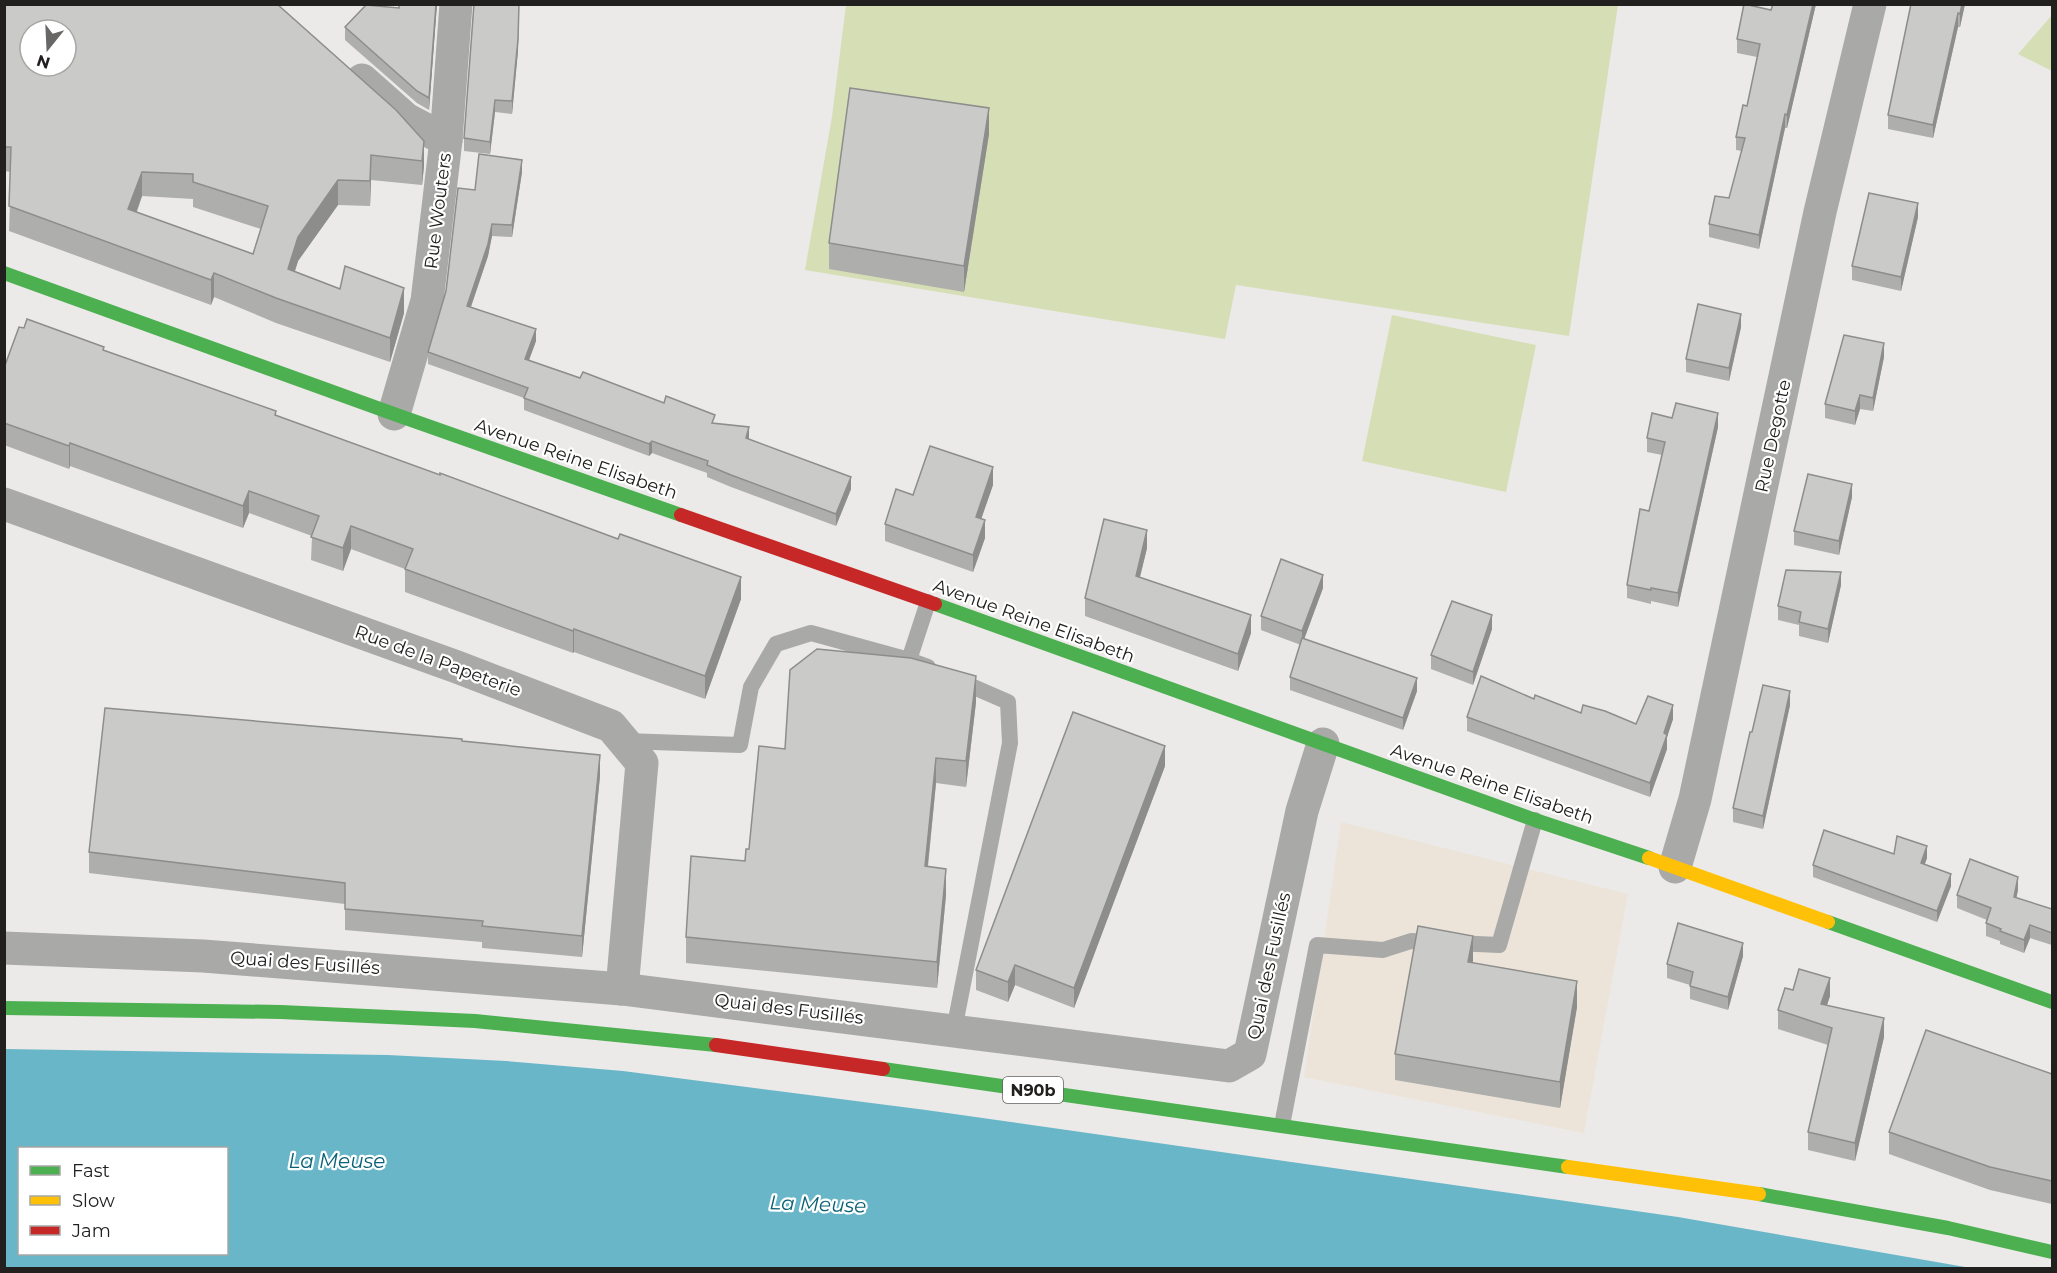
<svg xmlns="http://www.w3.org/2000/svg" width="2057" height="1273" font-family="Montserrat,sans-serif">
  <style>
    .industrial { fill: #ece4d9 }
    .green { fill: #d6deb6 }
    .water { fill: #6ab6c9; fill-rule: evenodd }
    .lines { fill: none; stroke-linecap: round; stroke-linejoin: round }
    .lane { stroke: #a9a9a8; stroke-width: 16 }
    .street { stroke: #a9a9a8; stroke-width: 33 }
    .fast { stroke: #4caf50; stroke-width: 14 }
    .slow { stroke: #ffc107; stroke-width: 14 }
    .jam { stroke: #c62828; stroke-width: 14 }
    .wall { fill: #aeaeac; fill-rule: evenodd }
    .shaded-wall { fill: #8d8d8c }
    .building { fill: #cacac8; stroke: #8d8d8c; stroke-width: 1.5; fill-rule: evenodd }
    .labels { text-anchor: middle; stroke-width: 4.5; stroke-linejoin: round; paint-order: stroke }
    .shield { fill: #fff; stroke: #646362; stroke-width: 1.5 }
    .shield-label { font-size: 16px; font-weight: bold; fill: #21201f }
    .street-label { font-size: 18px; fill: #21201f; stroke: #fff }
    .water-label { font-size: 20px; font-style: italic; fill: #096176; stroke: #fff }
  </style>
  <rect width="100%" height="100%" fill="#ebeae8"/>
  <polygon class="industrial" points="1341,822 1628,894 1584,1133 1304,1077"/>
  <g class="green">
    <polygon points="846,5 1618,5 1569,336 1236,285 1225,339 805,270 832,117"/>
    <polygon points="2052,15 2052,71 2018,54"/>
    <polygon points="1392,315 1536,345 1506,492 1362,461"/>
  </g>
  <path class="water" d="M 5,1049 L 388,1055 L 506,1061 L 623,1071 L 926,1110 L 1678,1217 L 1971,1268 L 5,1268 ZM 20,1148 L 226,1148 L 226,1254 L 20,1254 Z"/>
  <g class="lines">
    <g class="lane">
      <polyline points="928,602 909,660 928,667"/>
      <polyline points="625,741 740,745 751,687 776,644 811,633 909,660"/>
      <polyline points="954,1030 1010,743 1008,702 955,679"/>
      <polyline points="1282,1125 1317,945 1383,950 1411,941 1499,945 1535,820"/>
    </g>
    <g class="street">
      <polyline points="362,80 406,119 446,140"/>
      <polyline points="394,414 427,301 446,140 456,4"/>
      <polyline points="4,504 457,667 611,726 642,763 622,989"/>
      <polyline points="1675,867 1695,799 1820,212 1870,4"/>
      <polyline points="4,948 203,956 622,989 1229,1066 1250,1054 1302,811 1323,744"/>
    </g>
    <g class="fast">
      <polyline points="4,273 394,414 681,515"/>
      <polyline points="935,604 1535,820 1649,858"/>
      <polyline points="1828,922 2052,1002"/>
      <polyline points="4,1008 281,1012 475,1021 716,1045"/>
      <polyline points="883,1069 1568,1167"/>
      <polyline points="1759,1194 1948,1228 2052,1252"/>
    </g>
    <g class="slow">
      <polyline points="1649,858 1828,922"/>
      <polyline points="1568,1167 1759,1194"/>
    </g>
    <g class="jam">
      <polyline points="681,515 935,604"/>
      <polyline points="716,1045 883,1069"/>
    </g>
  </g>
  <g class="wall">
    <path d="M 4,4 L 396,110 L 424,166 L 422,185 L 371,180 L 370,206 L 338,205 L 298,261 L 295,271 L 404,313 L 390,362 L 276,323 L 214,297 L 211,305 L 9,231 L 11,172 L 4,171 ZM 142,196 L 193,199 L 193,207 L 261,229 L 253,254 L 137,212 Z"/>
    <polygon points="399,4 437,4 429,110 417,103 345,40 345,27 399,8"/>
    <polygon points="519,4 518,51 512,114 495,112 490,154 464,151 464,138"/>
    <polygon points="1816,4 1787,128 1785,128 1759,249 1709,237 1709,224 1729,198 1742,151 1736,150 1736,137 1747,106 1757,57 1737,53 1737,39 1771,10"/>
    <polygon points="1911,4 1965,4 1960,27 1958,27 1933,138 1888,129 1888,115"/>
    <polygon points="989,134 964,292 829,269 829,243"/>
    <polygon points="522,172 512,237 492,236 488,256 471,307 536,341 529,360 715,424 851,489 836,526 731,487 707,477 707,473 671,460 652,453 649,456 524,410 524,398 428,364 428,352 475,190"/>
    <polygon points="1918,217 1901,291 1852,280 1852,266"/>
    <polygon points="1741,327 1729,381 1686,372 1686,359"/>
    <polygon points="104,350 276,415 741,599 705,699 574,652 573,653 405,592 405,569 351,549 343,571 311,560 312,536 249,513 243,528 70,466 69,469 4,445 4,368"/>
    <polygon points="1884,357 1873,411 1860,409 1855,425 1825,418 1825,404"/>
    <polygon points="1718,427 1678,607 1651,601 1651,604 1627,598 1627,585 1649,511 1662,455 1647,452 1647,438"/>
    <polygon points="993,485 981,519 985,538 973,572 885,541 885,524 913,495"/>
    <polygon points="1852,497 1839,555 1794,545 1794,531"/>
    <polygon points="1147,548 1140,577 1251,633 1238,671 1085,616 1085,598"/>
    <polygon points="1841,585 1828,643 1799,636 1799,625 1778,620 1778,606"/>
    <polygon points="1323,588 1304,639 1417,691 1403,730 1290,690 1290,677 1301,645 1261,630 1261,616"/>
    <polygon points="1492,629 1473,685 1431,669 1431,655"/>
    <polygon points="1534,699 1581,713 1636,724 1673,719 1667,737 1667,749 1650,797 1467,731 1467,717"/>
    <polygon points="976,702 966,787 936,783 928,867 946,895 937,988 686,963 686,937 745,861 749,849"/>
    <polygon points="1790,705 1763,829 1733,822 1733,808 1752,732"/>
    <polygon points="462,741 600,776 582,957 482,948 482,942 345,930 345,904 89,873 89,852"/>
    <polygon points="1165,766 1074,1008 1015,985 1008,1002 976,990 976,970"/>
    <polygon points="1894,854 1927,858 1924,865 1951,886 1937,922 1813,877 1813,865"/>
    <polygon points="2018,890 2016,898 2052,909 2052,945 2030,938 2024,953 2000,944 2000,941 1986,936 1986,923 1987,920 1957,908 1957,895"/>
    <polygon points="1743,956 1728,1010 1690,999 1690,985 1667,978 1667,964"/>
    <polygon points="1473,963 1577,1007 1560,1108 1395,1080 1395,1054"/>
    <polygon points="1830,996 1827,1005 1884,1037 1855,1161 1808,1150 1808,1132 1828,1045 1778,1029 1778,1010"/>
    <polygon points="2052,1074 2052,1204 1990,1190 1889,1154 1889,1132"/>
  </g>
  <g class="shaded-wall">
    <polygon points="436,4 437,4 429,110 429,98"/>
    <polygon points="519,4 518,51 512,114 512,101"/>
    <polygon points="1813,4 1816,4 1787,128 1787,115"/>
    <polygon points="1962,4 1965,4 1960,27 1960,14"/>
    <polygon points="1958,13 1958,27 1933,138 1933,125"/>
    <polygon points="495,100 495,112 490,154 490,142"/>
    <polygon points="989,108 989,134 964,292 964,266"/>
    <polygon points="1785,114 1785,128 1759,249 1759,235"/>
    <polygon points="424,141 424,166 422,185 422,161"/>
    <polygon points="371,155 371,180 370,206 370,181"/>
    <polygon points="522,160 522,172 512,237 512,225"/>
    <polygon points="142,172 142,196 128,234 128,209"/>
    <polygon points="338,180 338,205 298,261 288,293 288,269 298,237"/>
    <polygon points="1918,203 1918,217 1901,291 1901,277"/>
    <polygon points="492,224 492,236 488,256 467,318 467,306"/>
    <polygon points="214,273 214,297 211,305 211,280"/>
    <polygon points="404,288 404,313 390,362 390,338"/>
    <polygon points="1741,314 1741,327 1729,381 1729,368"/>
    <polygon points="536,329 536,341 525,371 525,359"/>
    <polygon points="1884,343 1884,357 1873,411 1873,398"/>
    <polygon points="1860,395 1860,409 1855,425 1855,411"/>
    <polygon points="1718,413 1718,427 1678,607 1678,593"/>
    <polygon points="749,427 749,439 746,450 746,438"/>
    <polygon points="652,441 652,453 649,456 649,444"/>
    <polygon points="70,443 70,466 69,469 69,446"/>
    <polygon points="993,467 993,485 976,534 976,517"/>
    <polygon points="851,477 851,489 836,526 836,514"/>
    <polygon points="1852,484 1852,497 1839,555 1839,541"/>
    <polygon points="249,491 249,513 243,528 243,506"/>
    <polygon points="985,520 985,538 973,572 973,555"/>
    <polygon points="351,526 351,549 343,571 343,548"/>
    <polygon points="1147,530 1147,548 1136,593 1136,576"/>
    <polygon points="1841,572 1841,585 1828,643 1828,629"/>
    <polygon points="1323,575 1323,588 1302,645 1302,631"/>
    <polygon points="741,577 741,599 705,699 705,676"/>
    <polygon points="1251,615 1251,633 1238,671 1238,654"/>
    <polygon points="1492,615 1492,629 1473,685 1473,672"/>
    <polygon points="574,629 574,652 573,653 573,631"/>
    <polygon points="976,676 976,702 966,787 966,761"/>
    <polygon points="1417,678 1417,691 1403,730 1403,718"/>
    <polygon points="1790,691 1790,705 1763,829 1763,816"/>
    <polygon points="1673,705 1673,719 1667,737 1667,749 1650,797 1650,783 1664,733"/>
    <polygon points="1165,746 1165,766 1074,1008 1074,988"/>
    <polygon points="600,755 600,776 582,957 582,936"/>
    <polygon points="936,758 936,783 925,892 925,866"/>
    <polygon points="1927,846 1927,858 1921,875 1921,863"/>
    <polygon points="946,869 946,895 937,988 937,962"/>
    <polygon points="1951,874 1951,886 1937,922 1937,911"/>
    <polygon points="2018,877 2018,890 2014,909 2014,897"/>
    <polygon points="2030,925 2030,938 2024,953 2024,940"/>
    <polygon points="1473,936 1473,961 1468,988 1468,962"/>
    <polygon points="1743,943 1743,956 1728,1010 1728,997"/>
    <polygon points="1015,965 1015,985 1008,1002 1008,982"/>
    <polygon points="1830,978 1830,996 1821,1023 1821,1004"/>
    <polygon points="1577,981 1577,1007 1560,1108 1560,1082"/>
    <polygon points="1884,1018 1884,1037 1855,1161 1855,1143"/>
  </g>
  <g class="building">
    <path d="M 4,4 L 277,4 L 396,110 L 424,141 L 422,161 L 371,155 L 370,181 L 338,180 L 298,237 L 288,269 L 340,289 L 345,266 L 404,288 L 390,338 L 276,298 L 214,273 L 211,280 L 9,206 L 11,147 L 4,147 ZM 30,30 L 66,30 L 66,66 L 30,66 ZM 142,172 L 193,174 L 193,182 L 268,206 L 253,254 L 128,209 Z"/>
    <polygon points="399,4 436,4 429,98 417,91 345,27 366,5 399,8"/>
    <polygon points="474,4 519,4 518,39 512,101 495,100 490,142 464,138"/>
    <polygon points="1744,4 1771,10 1773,4 1813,4 1787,115 1785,114 1759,235 1709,224 1715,196 1729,198 1745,138 1736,137 1743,105 1747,106 1760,44 1737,39"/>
    <polygon points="1911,4 1962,4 1960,14 1958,13 1933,125 1888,115"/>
    <polygon points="850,88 989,108 964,266 829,243"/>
    <polygon points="479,154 522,160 512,225 492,224 488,244 467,306 536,329 525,359 580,378 583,372 664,403 666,396 715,415 712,423 749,427 746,438 851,477 836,514 731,475 707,465 708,461 671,448 652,441 649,444 524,398 528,388 428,352 446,291 458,188 475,190"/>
    <polygon points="1869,193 1918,203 1901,277 1852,266"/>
    <polygon points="1698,304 1741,314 1729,368 1686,359"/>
    <polygon points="27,319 104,347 103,350 276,411 275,415 440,475 440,473 618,539 620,534 741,577 705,676 574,629 573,631 405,569 413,549 351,526 343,548 311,537 319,516 249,491 243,506 70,443 69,446 4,423 4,368 19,327 24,328"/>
    <polygon points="1844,335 1884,343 1873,398 1860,395 1855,411 1825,404"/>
    <polygon points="1676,403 1718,413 1678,593 1651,588 1651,590 1627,585 1640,509 1649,511 1665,442 1647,438 1652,413 1672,418"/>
    <polygon points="930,446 993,467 976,517 985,520 973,555 885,524 896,489 913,495"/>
    <polygon points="1808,474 1852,484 1839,541 1794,531"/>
    <polygon points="1104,519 1147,530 1136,576 1251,615 1238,654 1085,598"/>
    <polygon points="1281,559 1323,575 1302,631 1261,616"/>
    <polygon points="1786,570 1841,572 1828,629 1799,622 1801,612 1778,606"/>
    <polygon points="1452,601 1492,615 1473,672 1431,655"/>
    <polygon points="1302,638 1417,678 1403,718 1290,677"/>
    <polygon points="817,649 911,658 976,676 966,761 936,758 925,866 946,869 937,962 686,937 691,856 745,861 746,849 749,849 759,746 785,749 790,670"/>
    <polygon points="1481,676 1534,699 1535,695 1581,713 1583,705 1605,711 1636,724 1648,696 1673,705 1664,733 1667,735 1650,783 1467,717"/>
    <polygon points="1763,685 1790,691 1763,816 1733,808 1750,732 1752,732"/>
    <polygon points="105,708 462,739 462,741 600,755 582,936 482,926 483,921 345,909 345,883 89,852"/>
    <polygon points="1073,712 1165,746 1074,988 1015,965 1008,982 976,970"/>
    <polygon points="1824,830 1894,854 1897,836 1927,846 1921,863 1951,874 1937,911 1813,865"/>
    <polygon points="1970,859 2018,877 2014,897 2052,909 2052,933 2030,925 2024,940 2000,931 2001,929 1986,923 1991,908 1957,895"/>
    <polygon points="1678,923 1743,943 1728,997 1690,986 1693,972 1667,964"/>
    <polygon points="1418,926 1473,936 1468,962 1577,981 1560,1082 1395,1054"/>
    <polygon points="1799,969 1830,978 1821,1004 1884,1018 1855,1143 1808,1132 1832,1028 1778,1010 1785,988 1793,990"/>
    <polygon points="1926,1030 2052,1074 2052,1181 1990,1167 1889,1132"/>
  </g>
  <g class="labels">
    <rect class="shield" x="1003" y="1077" width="60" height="26" rx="4.5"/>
    <g class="shield-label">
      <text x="1033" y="1096">N90b</text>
    </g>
    <g class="street-label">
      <text transform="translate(438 211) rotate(-83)" y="6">Rue Wouters</text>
      <text transform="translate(1773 436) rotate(-78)" y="6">Rue Degotte</text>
      <text transform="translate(576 459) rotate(19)" y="6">Avenue Reine Elisabeth</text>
      <text transform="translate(1034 621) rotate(20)" y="6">Avenue Reine Elisabeth</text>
      <text transform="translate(438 661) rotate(20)" y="6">Rue de la Papeterie</text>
      <text transform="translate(1492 784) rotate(19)" y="6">Avenue Reine Elisabeth</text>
      <text transform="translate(305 963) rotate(4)" y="6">Quai des Fusillés</text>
      <text transform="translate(1269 966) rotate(-78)" y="6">Quai des Fusillés</text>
      <text transform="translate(789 1009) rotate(7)" y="6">Quai des Fusillés</text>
    </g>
    <g class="water-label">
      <text x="337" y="1168">La Meuse</text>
      <text transform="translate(818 1204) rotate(2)" y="7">La Meuse</text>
    </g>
  </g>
  <rect width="2057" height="1273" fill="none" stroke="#21201f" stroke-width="12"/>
  <rect x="18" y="1147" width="210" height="108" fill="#ffffff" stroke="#a6a6a5" stroke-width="1.5"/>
  <rect x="30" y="1166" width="30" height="9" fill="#4caf50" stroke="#a6a6a5" stroke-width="1.5"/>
  <text x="72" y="1177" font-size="18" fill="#21201f">Fast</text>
  <rect x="30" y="1196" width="30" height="9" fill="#ffc107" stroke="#a6a6a5" stroke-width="1.5"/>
  <text x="72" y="1207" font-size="18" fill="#21201f">Slow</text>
  <rect x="30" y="1226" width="30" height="9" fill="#c62828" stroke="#a6a6a5" stroke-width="1.5"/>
  <text x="72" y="1237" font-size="18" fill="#21201f">Jam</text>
  <g transform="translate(48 48) rotate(198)"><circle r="28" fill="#ffffff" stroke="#a6a6a5" stroke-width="1.5"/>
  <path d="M0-4.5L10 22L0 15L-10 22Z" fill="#686765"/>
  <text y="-9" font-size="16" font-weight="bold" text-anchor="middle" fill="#21201f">N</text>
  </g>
</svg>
